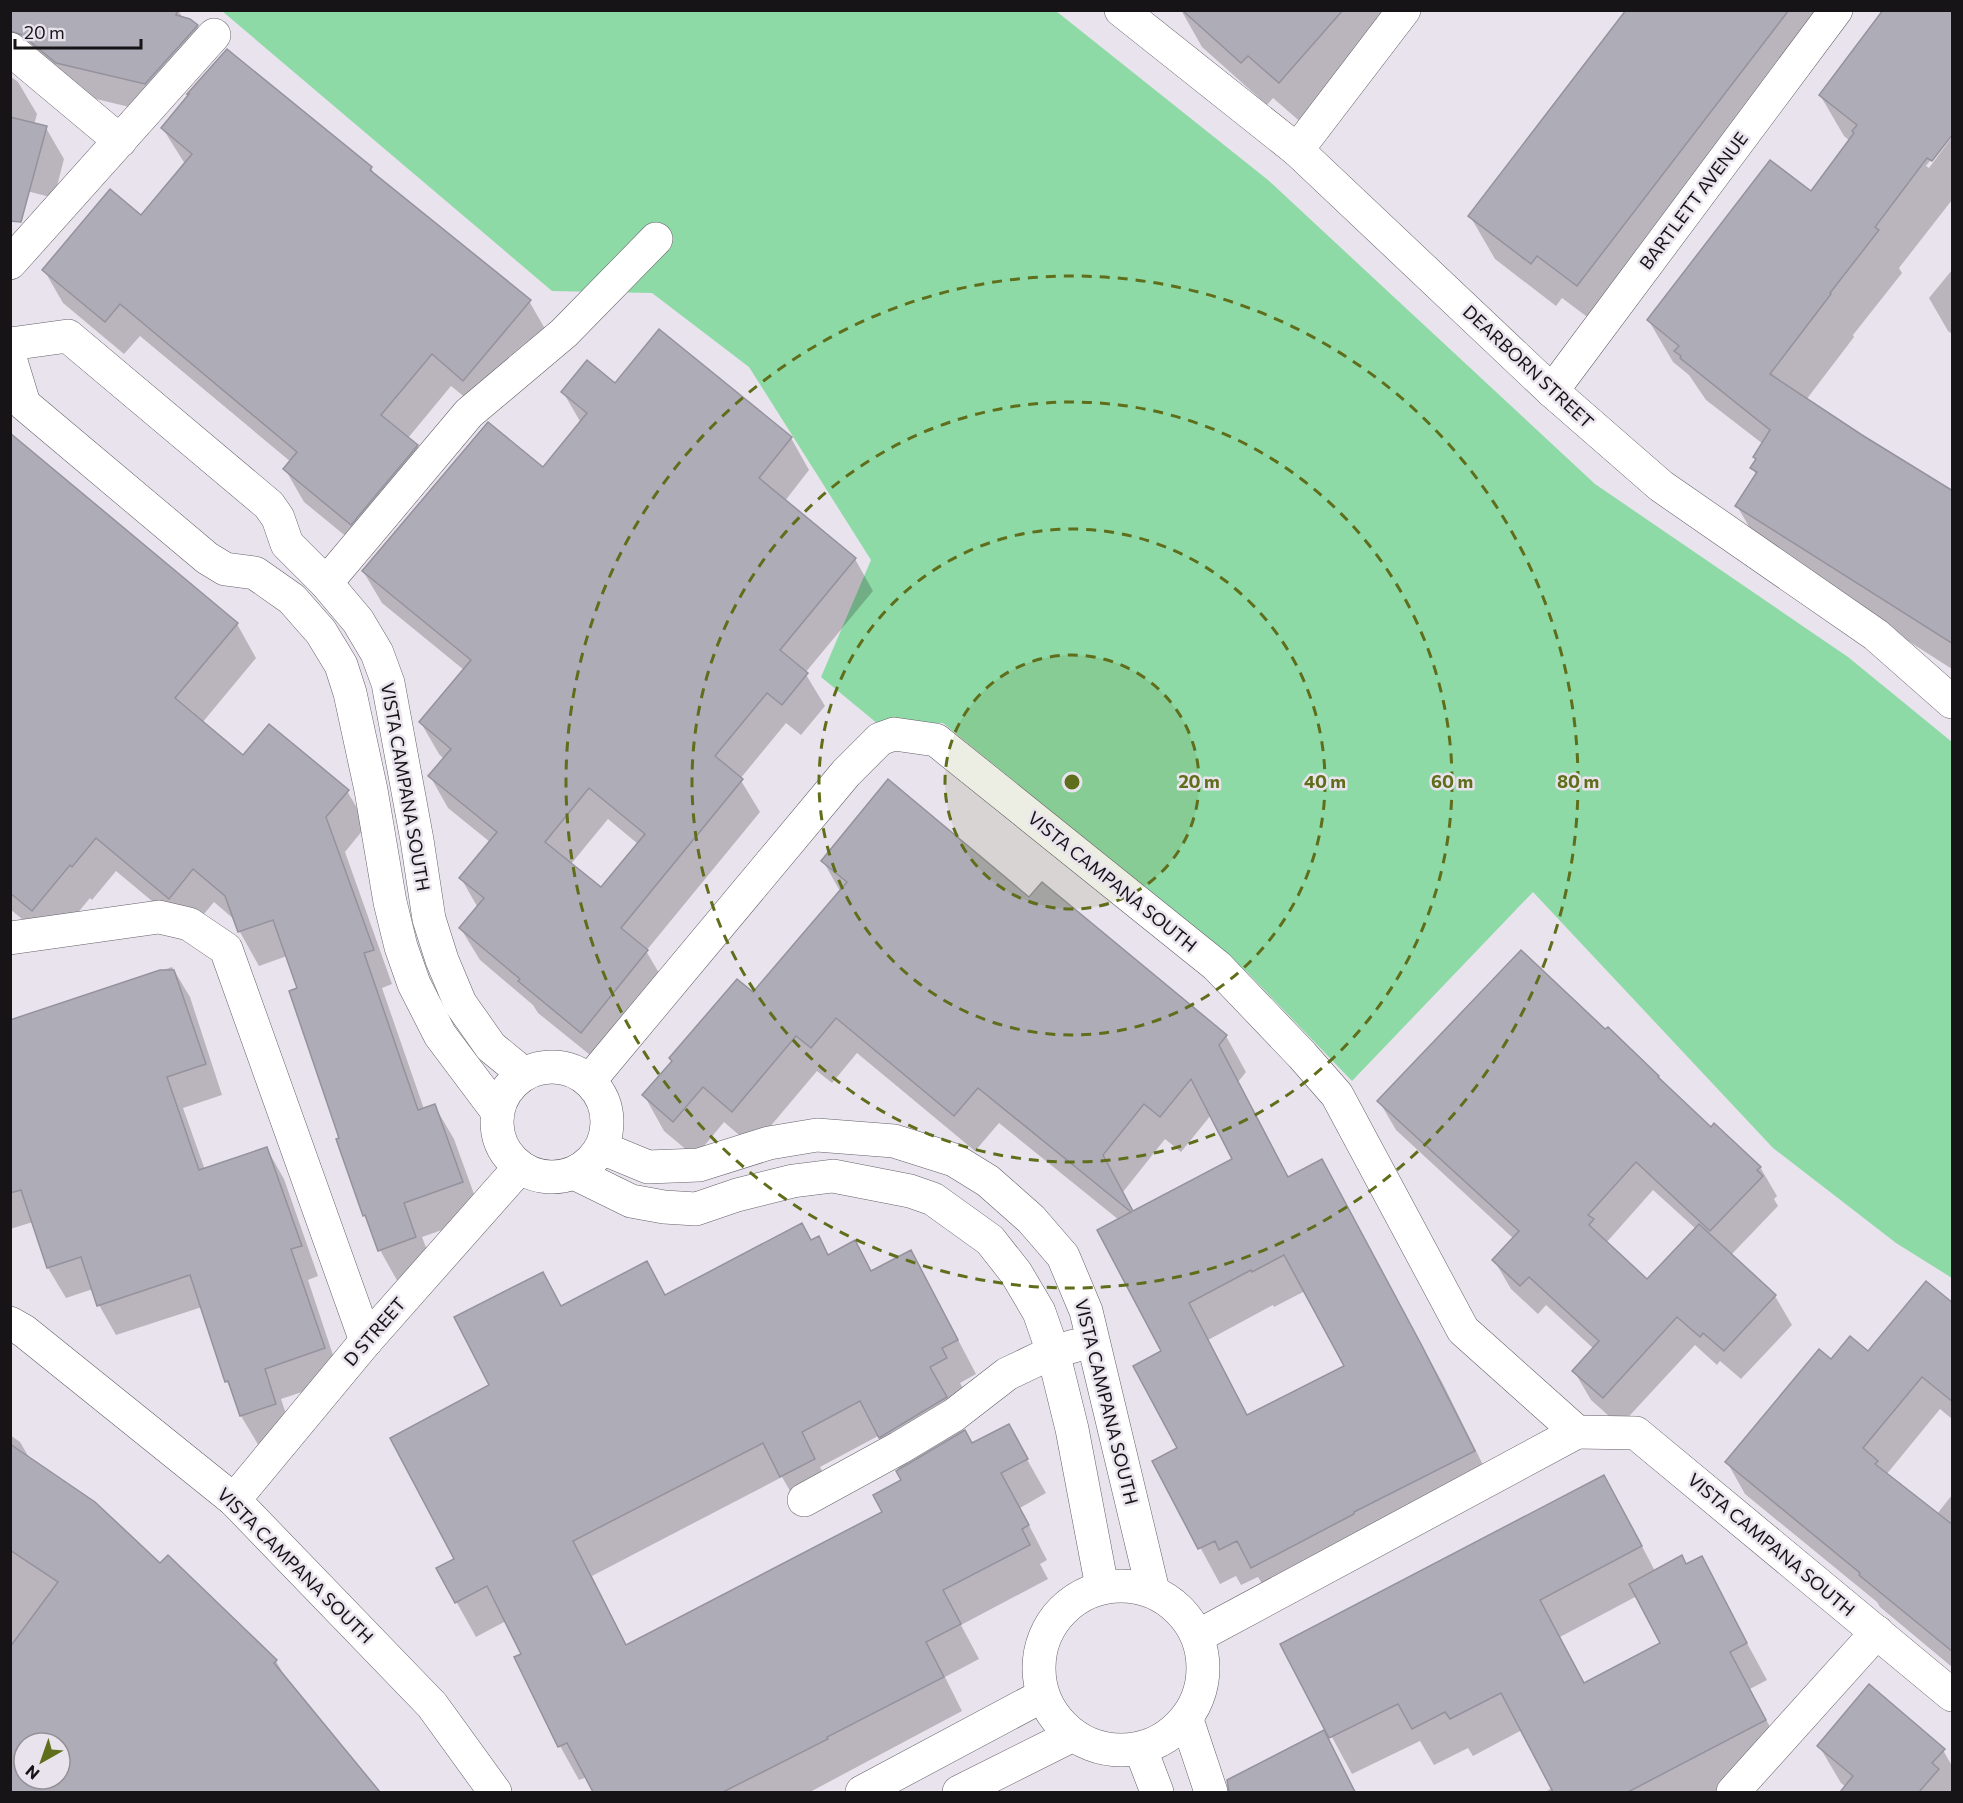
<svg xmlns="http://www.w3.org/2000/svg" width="1963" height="1803" font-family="Commissioner,sans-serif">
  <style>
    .green { fill: #8edaa7 }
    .shadow { fill: #0003; fill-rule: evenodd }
    .building { fill: #aeacb7; stroke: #95929d; stroke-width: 1.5; fill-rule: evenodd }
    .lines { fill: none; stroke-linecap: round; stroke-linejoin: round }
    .minor-casing { stroke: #656069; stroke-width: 34 }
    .minor { stroke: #fff; stroke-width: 33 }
    .ring { fill: none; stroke: #5f6e1a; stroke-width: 3; stroke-dasharray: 10 8 }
    .labels { text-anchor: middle; stroke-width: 5; stroke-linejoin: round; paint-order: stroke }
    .street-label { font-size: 18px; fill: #161417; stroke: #e9e3ed }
    .centre { fill: #5f6e1a; stroke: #e9e3ed; stroke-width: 3 }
    .ring-label { font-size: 18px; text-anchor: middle; font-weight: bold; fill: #5f6e1a; stroke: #e9e3ed; stroke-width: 5; stroke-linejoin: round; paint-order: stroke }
  </style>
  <rect width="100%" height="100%" fill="#e9e3ed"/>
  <polygon class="green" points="222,11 1056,11 1268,180 1595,484 1848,657 1952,742 1952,1278 1896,1243 1773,1148 1533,892 1352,1081 1247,972 943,723 878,724 821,677 871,560 749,367 652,293 552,291"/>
  <g class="shadow">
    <polygon points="10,10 178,10 183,18 197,26 215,57 163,115 75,94 14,68 10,74"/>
    <polygon points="1181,10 1404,10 1304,125 1273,98 1267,105 1202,47"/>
    <polygon points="1627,10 1846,10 1602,328 1562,298 1556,306 1495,259 1470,216"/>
    <polygon points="227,51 371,168 376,177 529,301 548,334 483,412 451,386 408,438 417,446 436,478 370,556 304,502 285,469 291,462 140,336 124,354 63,303 44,270 142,217 185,164 163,129 189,96 188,94"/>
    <polygon points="10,76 18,82 37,114 34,125 46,128 64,159 54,198 19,189 10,223"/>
    <polygon points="1820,95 1952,132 1926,166 1929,168 1952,137 1952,200 1899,268 1902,273 1853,335 1854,337 1806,400 1952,493 1952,669 1761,547 1737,506 1757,476 1752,468 1763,444 1706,400 1689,375 1673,362 1649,321 1811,193 1850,141 1844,136"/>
    <polygon points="1952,270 1952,334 1948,331 1929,298"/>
    <path d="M 615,385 L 791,438 L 809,470 L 785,501 L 855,559 L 873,591 L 805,673 L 825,706 L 801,735 L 786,723 L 740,779 L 760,812 L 646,951 L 665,983 L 600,1063 L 538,1013 L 533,1005 L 480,960 L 461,929 L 478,908 L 461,878 L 490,842 L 448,808 L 430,776 L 444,759 L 439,754 L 421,723 L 464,670 L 382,603 L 363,571 L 544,469 L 581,423 L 563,392 ZM 608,819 L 638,844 L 601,889 L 571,864 Z"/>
    <polygon points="237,624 256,658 202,723 243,757 347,791 367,825 345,852 392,984 382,988 424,1109 434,1105 454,1139 482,1216 422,1237 435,1271 399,1284 380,1250 371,1227 364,1215 299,989 287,956 259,966 240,932 236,921 214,902 189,932 116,871 92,900 90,898 52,944 10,909 10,631"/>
    <path d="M 823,861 L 1029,900 L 1226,1036 L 1246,1072 L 1238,1082 L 1289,1178 L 1322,1161 L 1443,1384 L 1494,1487 L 1273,1603 L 1258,1577 L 1241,1585 L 1236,1576 L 1220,1584 L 1154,1462 L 1179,1449 L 1163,1352 L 1119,1220 L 999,1123 L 975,1151 L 857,1053 L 832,1083 L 817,1071 L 753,1147 L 724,1122 L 695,1157 L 664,1131 L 644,1095 L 753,994 L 840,891 ZM 1211,1115 L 1234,1160 L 1133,1212 L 1123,1192 L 1165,1139 L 1181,1152 ZM 1305,1291 L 1346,1367 L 1248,1416 L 1208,1340 L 1273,1305 L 1274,1307 Z"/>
    <polygon points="172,967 190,997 222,1095 183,1108 205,1170 267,1149 284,1179 318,1276 308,1280 341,1379 281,1399 293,1435 259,1446 241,1416 233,1393 227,1382 202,1307 116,1335 99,1305 93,1289 66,1298 48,1268 33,1222 10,1229 10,1022"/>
    <path d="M 1379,1101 L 1711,1129 L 1760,1167 L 1777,1196 L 1774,1199 L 1778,1206 L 1731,1255 L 1775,1296 L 1792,1325 L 1741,1379 L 1720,1361 L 1717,1365 L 1695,1345 L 1620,1426 L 1591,1400 L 1574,1371 L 1594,1349 L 1546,1305 L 1538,1314 L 1511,1289 L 1494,1260 L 1514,1239 L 1396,1130 ZM 1653,1190 L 1696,1229 L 1647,1281 L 1606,1243 Z"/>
    <path d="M 818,1238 L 829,1256 L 854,1242 L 872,1272 L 930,1286 L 976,1374 L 960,1383 L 966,1393 L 949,1402 L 972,1445 L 1008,1426 L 1046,1493 L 1020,1508 L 1047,1560 L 1040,1564 L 1048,1579 L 961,1625 L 979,1659 L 945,1677 L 962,1711 L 810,1792 L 595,1792 L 587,1777 L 579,1780 L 560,1746 L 523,1655 L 506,1621 L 476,1637 L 438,1569 L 456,1560 L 491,1386 L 562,1308 L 646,1263 L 666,1296 ZM 878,1436 L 900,1471 L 903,1481 L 884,1513 L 627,1646 L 592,1576 L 782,1477 L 801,1510 L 834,1494 L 820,1467 Z"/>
    <polygon points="1952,1305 1952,1419 1940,1409 1886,1475 1937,1514 1952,1495 1952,1667 1880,1607 1877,1602 1745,1494 1727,1462 1831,1361 1868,1353"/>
    <path d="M 10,1435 L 20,1442 L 30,1459 L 160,1566 L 168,1557 L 276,1661 L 290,1686 L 378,1792 L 10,1792 ZM 24,1743 L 60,1743 L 60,1779 L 24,1779 Z"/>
    <path d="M 1625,1514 L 1655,1571 L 1686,1566 L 1701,1558 L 1767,1680 L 1750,1689 L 1786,1757 L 1719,1792 L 1545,1792 L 1552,1788 L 1522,1730 L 1473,1756 L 1468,1748 L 1434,1765 L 1420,1741 L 1352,1774 L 1282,1645 ZM 1637,1596 L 1662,1644 L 1585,1684 L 1560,1637 Z"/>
    <polygon points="1323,1732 1356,1792 1250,1792 1241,1775"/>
    <polygon points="1819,1746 1943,1750 1952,1766 1952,1792 1842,1792 1846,1787 1841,1783"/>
  </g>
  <g class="building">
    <polygon points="10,10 178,10 176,15 190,19 198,25 145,84 56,63 22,35 10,31"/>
    <polygon points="1182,10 1343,10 1279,83 1248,56 1241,63"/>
    <polygon points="1626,10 1789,10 1577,286 1537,256 1531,264 1468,216"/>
    <polygon points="1883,10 1953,10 1953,134 1932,161 1927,158 1875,227 1879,230 1830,293 1831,294 1770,374 1862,435 1953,491 1953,644 1735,506 1757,472 1750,468 1756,459 1753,457 1770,430 1680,358 1681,356 1674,351 1679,346 1647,320 1770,160 1811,191 1854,133 1852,131 1857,125 1819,95"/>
    <polygon points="227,49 372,167 370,170 531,300 463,381 432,354 381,415 418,445 351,525 283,469 297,452 120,304 105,322 42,270 110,189 141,215 192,154 161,128 189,94 187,94"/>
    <polygon points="10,117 47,126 21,222 10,221"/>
    <path d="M 659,329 L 792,437 L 759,478 L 856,558 L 780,650 L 808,673 L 782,705 L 767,693 L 715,756 L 743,779 L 621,928 L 648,950 L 581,1033 L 518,981 L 520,979 L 459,928 L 484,898 L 459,878 L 497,832 L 428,776 L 451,749 L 419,722 L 471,660 L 362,571 L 488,422 L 543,467 L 587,413 L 561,392 L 587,360 L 615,383 ZM 589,788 L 645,834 L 601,887 L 545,842 Z"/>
    <polygon points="10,433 238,623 175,698 243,755 269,724 349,790 326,817 374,950 364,953 418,1110 435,1104 463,1182 404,1203 416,1237 378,1251 365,1215 363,1216 336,1139 339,1138 289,991 297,988 273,920 238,932 225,896 193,869 169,899 96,838 72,867 70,865 32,911 10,893"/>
    <path d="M 888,779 L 1029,897 L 1042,882 L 1227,1035 L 1219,1045 L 1288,1177 L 1322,1159 L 1422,1346 L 1475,1451 L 1354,1512 L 1354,1514 L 1251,1568 L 1237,1541 L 1219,1550 L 1215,1541 L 1198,1549 L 1152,1461 L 1177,1448 L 1133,1366 L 1161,1351 L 1097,1230 L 1131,1212 L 978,1088 L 954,1116 L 836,1018 L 811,1048 L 796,1036 L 732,1112 L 703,1087 L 673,1122 L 642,1095 L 672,1061 L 669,1058 L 737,979 L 753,992 L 847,882 L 821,861 ZM 1191,1079 L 1232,1159 L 1133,1211 L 1103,1155 L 1144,1104 L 1160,1117 ZM 1284,1255 L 1344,1366 L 1247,1415 L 1189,1303 L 1251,1270 L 1252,1272 Z"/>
    <polygon points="1521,950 1605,1029 1608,1027 1659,1076 1658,1077 1711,1127 1714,1123 1761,1167 1757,1170 1763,1176 1710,1231 1636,1162 1588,1215 1594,1219 1589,1225 1647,1279 1699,1224 1776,1295 1724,1351 1703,1333 1700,1337 1677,1317 1603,1398 1572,1371 1599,1341 1529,1277 1520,1286 1492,1260 1519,1231 1377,1101"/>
    <polygon points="160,970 174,970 206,1064 167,1077 199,1170 267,1147 302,1246 291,1249 325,1348 265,1369 276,1404 240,1416 228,1381 225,1382 190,1275 97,1306 81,1257 47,1268 21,1190 10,1193 10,1020"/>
    <polygon points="802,1223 811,1240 819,1236 828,1255 855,1240 871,1271 911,1250 958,1340 942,1348 947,1358 930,1367 947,1397 879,1438 860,1401 802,1432 815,1459 780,1477 763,1443 573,1541 626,1645 882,1512 873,1495 901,1480 896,1471 965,1430 972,1443 1009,1424 1028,1459 1001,1473 1029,1525 1022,1529 1030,1545 943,1590 961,1624 926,1642 944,1677 827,1737 828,1739 723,1792 593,1792 567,1743 558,1747 514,1657 521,1654 487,1586 455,1603 436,1568 454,1559 390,1438 489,1385 454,1317 543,1272 561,1306 647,1261 665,1295"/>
    <polygon points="1926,1281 1953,1303 1953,1402 1922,1377 1863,1448 1878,1461 1875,1464 1953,1525 1953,1652 1859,1575 1860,1573 1725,1462 1819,1349 1831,1359 1850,1336 1868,1351"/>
    <path d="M 10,1444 L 95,1502 L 160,1563 L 168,1555 L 277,1660 L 274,1663 L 380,1792 L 10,1792 L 10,1647 L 58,1582 L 10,1550 ZM 24,1743 L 60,1743 L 60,1779 L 24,1779 Z"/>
    <polygon points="1604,1475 1642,1546 1540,1600 1584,1683 1660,1643 1629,1584 1682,1555 1686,1564 1702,1556 1747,1643 1730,1652 1766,1720 1628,1792 1553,1792 1501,1693 1450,1719 1445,1712 1412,1729 1398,1704 1329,1738 1280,1644"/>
    <polygon points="1869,1684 1945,1749 1932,1763 1939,1769 1919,1792 1840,1792 1853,1776 1817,1746"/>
    <polygon points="1324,1730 1355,1792 1229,1792 1227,1780"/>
  </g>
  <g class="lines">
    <defs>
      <g id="minor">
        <polyline points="1121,10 1297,150 1552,391 1661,486 1876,635 1952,702"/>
        <polyline points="10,49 120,141"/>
        <polyline points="1297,150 1404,10"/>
        <polyline points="10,263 214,35"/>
        <polyline points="10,344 68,336 269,505 278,518 287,544 326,583 358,621 377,653 388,683 417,840 429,919 442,960 460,1003 491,1047 524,1074"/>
        <polyline points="10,358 24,404 207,558 225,569 255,573 292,599 321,632 341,665 350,693 371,790 390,902 401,947 414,984 440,1035 497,1111"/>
        <polyline points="1552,391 1836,10"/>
        <polyline points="326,583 469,413 564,333 656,239"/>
        <polyline points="10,938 159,917 189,924 226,949 366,1341"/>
        <circle cx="552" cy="1122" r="55"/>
        <polyline points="590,1080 846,773 880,739 894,734 936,740 1217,966 1302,1055 1337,1095 1463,1330 1577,1432 1636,1433 1952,1695"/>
        <polyline points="602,1148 648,1167 699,1165 769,1143 817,1135 894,1141 954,1160 988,1181 1031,1219 1063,1256 1086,1311 1153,1591"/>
        <polyline points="574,1173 631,1201 664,1207 696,1209 737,1195 793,1181 833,1176 910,1191 933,1199 990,1240 1016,1273 1039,1312 1053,1352 1072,1429 1102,1587"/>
        <polyline points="10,1323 24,1331 234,1500 432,1705 495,1792"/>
        <polyline points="234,1500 366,1341 520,1167"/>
        <polyline points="804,1500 899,1448 954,1415 1007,1374 1053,1352 1074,1346"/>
        <circle cx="1121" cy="1668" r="82"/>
        <polyline points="1198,1636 1577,1432"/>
        <polyline points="1187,1720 1211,1792"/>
        <polyline points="1141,1750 1157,1792"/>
        <polyline points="862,1792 1042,1696"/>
        <polyline points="959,1792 1071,1736"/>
        <polyline points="1733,1792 1877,1632"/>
      </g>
    </defs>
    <use href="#minor" class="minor-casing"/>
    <use href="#minor" class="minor"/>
  </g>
  <circle cx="1072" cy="782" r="127" fill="#5f6e1a" fill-opacity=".12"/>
  <g class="ring">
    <circle cx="1072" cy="782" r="127"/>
    <circle cx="1072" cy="782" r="253"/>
    <circle cx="1072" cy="782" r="380"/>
    <circle cx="1072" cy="782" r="506"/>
  </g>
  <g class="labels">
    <g class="street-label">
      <text transform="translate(1694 201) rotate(-53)" y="6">BARTLETT AVENUE</text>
      <text transform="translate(1528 367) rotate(43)" y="6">DEARBORN STREET</text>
      <text transform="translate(405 787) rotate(80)" y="6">VISTA CAMPANA SOUTH</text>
      <text transform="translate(1112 882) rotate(39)" y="6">VISTA CAMPANA SOUTH</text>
      <text transform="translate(375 1332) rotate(-49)" y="6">D STREET</text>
      <text transform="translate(1106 1402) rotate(76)" y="6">VISTA CAMPANA SOUTH</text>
      <text transform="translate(1771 1545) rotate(40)" y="6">VISTA CAMPANA SOUTH</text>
      <text transform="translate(295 1566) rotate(45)" y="6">VISTA CAMPANA SOUTH</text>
    </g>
  </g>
  <circle cx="1072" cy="782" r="9" class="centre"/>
  <g class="ring-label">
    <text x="1199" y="788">20 m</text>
    <text x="1325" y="788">40 m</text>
    <text x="1452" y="788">60 m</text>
    <text x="1578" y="788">80 m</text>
  </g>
  <rect width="1963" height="1803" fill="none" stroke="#161417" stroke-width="24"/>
  <g transform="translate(42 1761) rotate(220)"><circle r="28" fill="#e9e3ed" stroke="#959097" stroke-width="1.5"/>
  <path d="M0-4.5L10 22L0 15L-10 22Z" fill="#5f6e1a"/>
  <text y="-9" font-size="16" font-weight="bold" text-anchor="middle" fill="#161417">N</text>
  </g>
  <path d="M15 39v9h126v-9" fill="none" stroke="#161417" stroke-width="3"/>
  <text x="24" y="39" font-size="18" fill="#161417" stroke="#e9e3ed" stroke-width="4.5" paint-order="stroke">20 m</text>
</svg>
